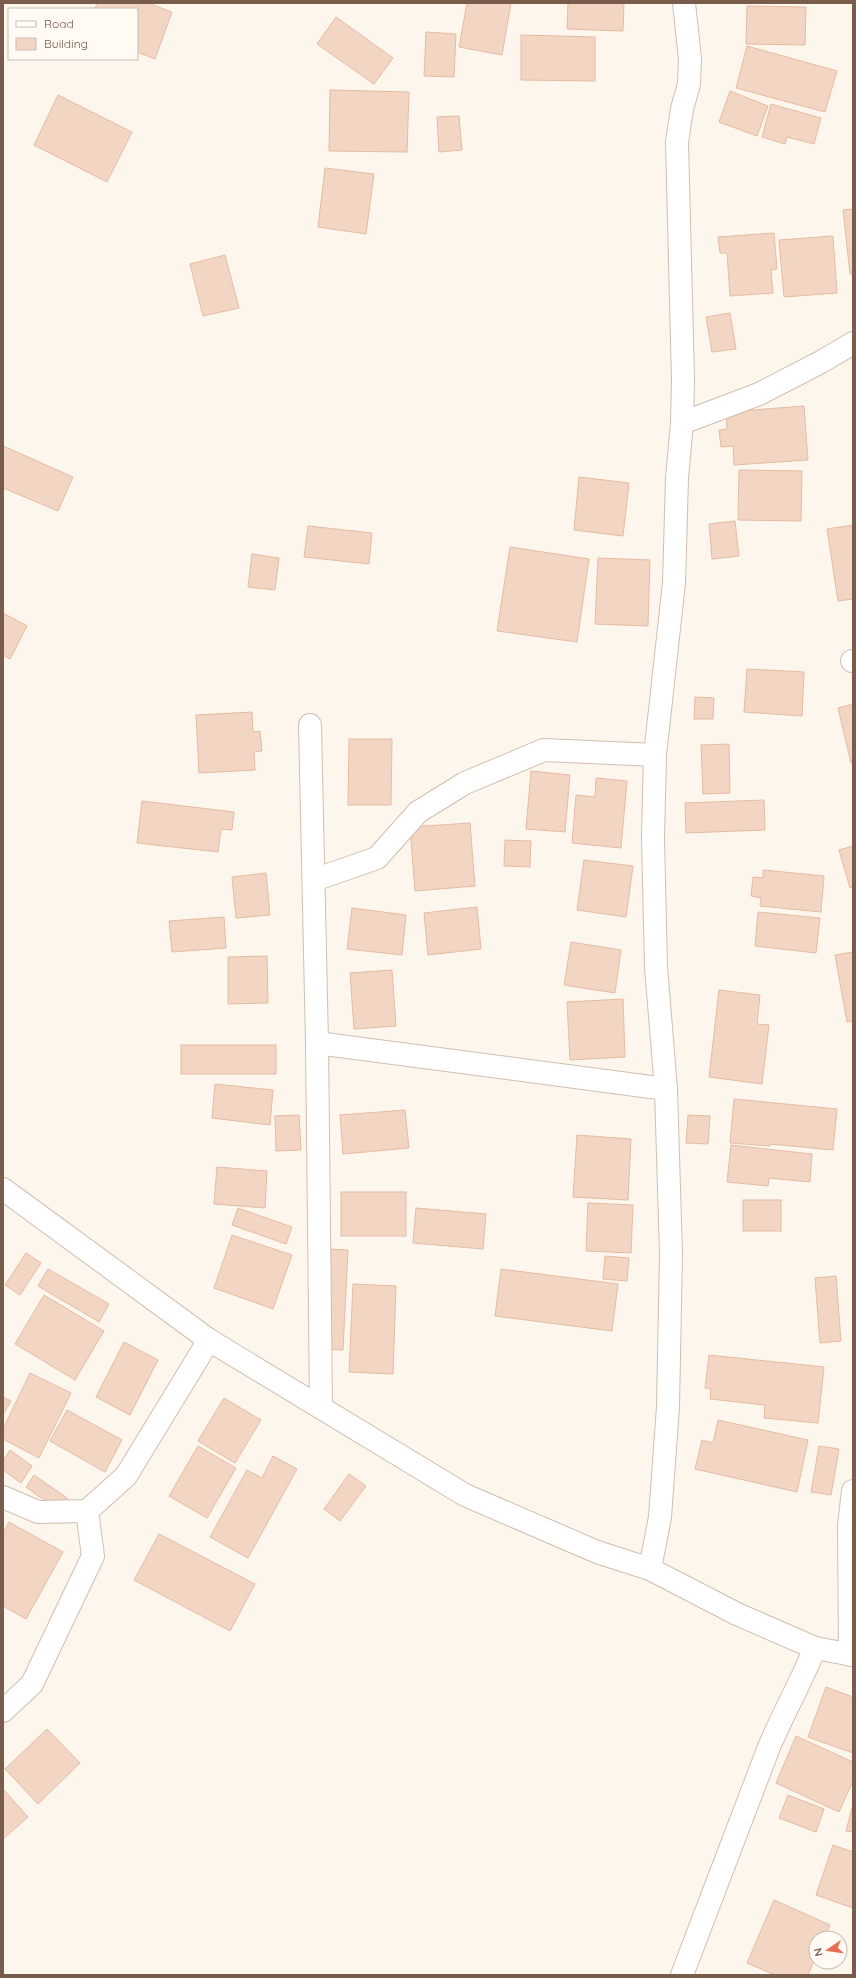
<svg xmlns="http://www.w3.org/2000/svg" width="856" height="1978" font-family="Quicksand,sans-serif">
  <style>
    .building { fill: #f3d5c3; stroke: #e6bba3 }
    .lines { fill: none; stroke-linecap: round; stroke-linejoin: round }
    .minor-casing { stroke: #d1beb0; stroke-width: 24 }
    .minor { stroke: #fff; stroke-width: 22 }
  </style>
  <rect width="100%" height="100%" fill="#fdf6ec"/>
  <g class="building">
    <polygon points="97,3 148,3 172,12 155,59 137,52 137,9 95,9"/>
    <polygon points="467,3 511,3 502,55 459,47"/>
    <polygon points="568,3 624,3 623,31 567,29"/>
    <polygon points="747,6 806,7 805,45 746,44"/>
    <polygon points="336,17 393,58 374,84 317,44"/>
    <polygon points="426,32 456,34 454,77 424,76"/>
    <polygon points="521,35 595,37 595,81 521,80"/>
    <polygon points="747,46 837,71 825,112 736,88"/>
    <polygon points="330,90 409,92 407,152 329,151"/>
    <polygon points="730,91 768,106 757,136 719,122"/>
    <polygon points="58,95 132,132 107,182 34,145"/>
    <polygon points="771,104 821,118 814,144 787,137 785,144 762,137"/>
    <polygon points="459,116 462,150 439,152 437,117"/>
    <polygon points="325,168 374,174 366,234 318,227"/>
    <polygon points="853,209 853,274 850,274 843,210"/>
    <polygon points="774,233 777,269 771,270 773,293 730,296 727,253 720,253 718,237"/>
    <polygon points="833,236 837,293 784,297 779,240"/>
    <polygon points="225,255 239,308 203,316 190,264"/>
    <polygon points="730,313 736,349 712,352 706,317"/>
    <polygon points="804,406 808,460 734,465 733,446 721,447 719,430 727,429 726,412"/>
    <polygon points="3,446 73,477 58,511 3,488"/>
    <polygon points="739,470 802,471 801,521 738,520"/>
    <polygon points="579,477 629,483 623,536 574,530"/>
    <polygon points="735,521 739,556 712,559 709,524"/>
    <polygon points="853,525 853,599 838,601 827,529"/>
    <polygon points="308,526 372,533 369,564 304,557"/>
    <polygon points="510,547 589,559 577,642 497,631"/>
    <polygon points="252,554 279,558 275,590 248,587"/>
    <polygon points="598,558 650,560 648,626 595,624"/>
    <polygon points="3,613 27,626 10,659 3,655"/>
    <polygon points="747,669 804,672 802,716 744,712"/>
    <polygon points="695,697 714,698 713,719 694,719"/>
    <polygon points="853,704 853,763 851,763 838,708"/>
    <polygon points="252,712 253,732 260,731 262,751 254,752 255,770 199,773 196,715"/>
    <polygon points="349,739 392,739 391,805 348,805"/>
    <polygon points="729,744 730,793 703,794 701,745"/>
    <polygon points="531,771 570,775 565,832 526,829"/>
    <polygon points="596,778 627,781 621,848 572,843 576,795 595,797"/>
    <polygon points="764,800 765,830 686,833 685,803"/>
    <polygon points="142,801 234,812 232,830 221,829 218,852 137,843"/>
    <polygon points="470,823 475,886 415,891 410,827"/>
    <polygon points="505,840 531,841 530,867 504,866"/>
    <polygon points="853,846 853,887 850,888 839,850"/>
    <polygon points="584,860 633,866 626,917 577,910"/>
    <polygon points="763,870 824,876 821,912 760,906 761,898 751,896 753,877 763,878"/>
    <polygon points="266,873 270,915 236,918 232,877"/>
    <polygon points="477,907 481,949 428,955 424,913"/>
    <polygon points="352,908 406,915 402,955 347,949"/>
    <polygon points="758,912 820,918 816,953 755,946"/>
    <polygon points="224,917 226,948 172,952 169,921"/>
    <polygon points="571,942 621,950 615,993 564,985"/>
    <polygon points="853,952 853,1021 847,1022 835,955"/>
    <polygon points="267,956 268,1003 228,1004 228,957"/>
    <polygon points="392,970 396,1026 354,1029 350,973"/>
    <polygon points="719,990 760,995 757,1024 769,1025 762,1084 709,1077"/>
    <polygon points="623,999 625,1057 570,1060 567,1002"/>
    <rect x="181" y="1045" width="95" height="29"/>
    <polygon points="215,1084 273,1090 270,1125 212,1118"/>
    <polygon points="734,1099 837,1109 833,1150 770,1144 770,1146 730,1143"/>
    <polygon points="405,1110 409,1148 343,1154 340,1115"/>
    <polygon points="299,1115 301,1150 276,1151 275,1116"/>
    <polygon points="688,1115 710,1116 708,1144 686,1143"/>
    <polygon points="577,1135 631,1139 628,1200 573,1197"/>
    <polygon points="731,1145 812,1154 810,1182 769,1178 768,1186 727,1182"/>
    <polygon points="217,1167 267,1171 265,1208 214,1204"/>
    <rect x="341" y="1192" width="65" height="44"/>
    <rect x="743" y="1200" width="38" height="31"/>
    <polygon points="588,1203 633,1205 631,1253 586,1251"/>
    <polygon points="238,1208 292,1227 286,1244 232,1225"/>
    <polygon points="416,1208 486,1214 483,1249 413,1243"/>
    <polygon points="232,1235 292,1255 273,1309 214,1288"/>
    <polygon points="328,1249 348,1250 343,1350 323,1349"/>
    <polygon points="26,1253 41,1263 20,1295 5,1285"/>
    <polygon points="605,1256 629,1258 627,1281 603,1279"/>
    <polygon points="48,1269 109,1304 99,1322 38,1286"/>
    <polygon points="501,1269 618,1284 612,1331 495,1316"/>
    <polygon points="836,1276 841,1341 820,1343 815,1278"/>
    <polygon points="353,1284 396,1286 393,1374 349,1372"/>
    <polygon points="44,1295 104,1331 75,1380 15,1344"/>
    <polygon points="124,1342 158,1360 130,1415 96,1397"/>
    <polygon points="709,1355 824,1367 818,1423 764,1418 765,1405 710,1399 711,1389 705,1388"/>
    <polygon points="30,1373 71,1393 39,1458 3,1439 3,1429"/>
    <polygon points="3,1397 11,1401 3,1415"/>
    <polygon points="224,1398 261,1420 235,1463 198,1441"/>
    <polygon points="67,1410 122,1440 105,1472 50,1441"/>
    <polygon points="718,1420 808,1440 797,1492 695,1469 702,1440 713,1443"/>
    <polygon points="198,1446 236,1468 207,1518 169,1496"/>
    <polygon points="819,1446 839,1449 831,1495 811,1492"/>
    <polygon points="10,1450 32,1466 21,1483 3,1470 3,1461"/>
    <polygon points="273,1456 297,1469 248,1558 210,1537 247,1470 262,1478"/>
    <polygon points="349,1474 366,1486 340,1521 324,1509"/>
    <polygon points="34,1475 67,1498 59,1511 26,1487"/>
    <polygon points="9,1522 63,1552 26,1619 3,1606 3,1533"/>
    <polygon points="159,1534 255,1584 230,1631 134,1580"/>
    <polygon points="826,1687 853,1697 853,1753 808,1737"/>
    <polygon points="47,1729 80,1763 38,1804 5,1769"/>
    <polygon points="796,1736 853,1762 853,1781 839,1812 776,1783"/>
    <polygon points="3,1789 28,1817 3,1839"/>
    <polygon points="788,1795 824,1809 816,1832 779,1818"/>
    <polygon points="853,1804 853,1832 846,1831"/>
    <polygon points="833,1845 853,1852 853,1908 816,1895"/>
    <polygon points="774,1900 830,1925 824,1938 816,1938 816,1956 808,1975 775,1975 747,1963"/>
  </g>
  <g class="lines">
    <defs>
      <g id="minor">
        <polyline points="682,423 759,394 821,362 853,343"/>
        <polyline points="852,661 853,661"/>
        <polyline points="310,725 317,1043 321,1407"/>
        <polyline points="314,880 377,858 418,812 465,783 544,750 655,755"/>
        <polyline points="317,1043 666,1089"/>
        <polyline points="3,1189 209,1340 465,1495 597,1552 650,1569 737,1614 815,1648 853,1655"/>
        <polyline points="3,1497 38,1512 87,1511 126,1476 209,1340"/>
        <polyline points="650,1569 660,1517 668,1407 671,1254 666,1089 656,967 653,838 655,755 674,583 677,478 682,423 683,380 677,142 682,109 689,84 690,59 684,3"/>
        <polyline points="850,1655 849,1525 853,1491"/>
        <polyline points="3,1711 32,1684 93,1556 87,1511"/>
        <path d="M 682,1975 L 769,1747 C 783,1714 801,1682 815,1648"/>
      </g>
    </defs>
    <use href="#minor" class="minor-casing"/>
    <use href="#minor" class="minor"/>
  </g>
  <rect width="856" height="1978" fill="none" stroke="#7a5c4d" stroke-width="8"/>
  <rect x="8" y="8" width="130" height="52" fill="#fffaf3" stroke="#cabbb1"/>
  <rect x="16" y="21" width="20" height="6" fill="#ffffff" stroke="#cabbb1"/>
  <text x="44" y="28" font-size="12" fill="#7a5c4d">Road</text>
  <rect x="16" y="38" width="20" height="12" fill="#f3d5c3" stroke="#cabbb1"/>
  <text x="44" y="48" font-size="12" fill="#7a5c4d">Building</text>
  <g transform="translate(828 1950) rotate(257)"><circle r="19" fill="#fffaf3" stroke="#cabbb1"/>
  <path d="M0-3L7 15L0 10L-7 15Z" fill="#e76f51"/>
  <text y="-6" font-size="11" font-weight="bold" text-anchor="middle" fill="#7a5c4d">N</text>
  </g>
</svg>
